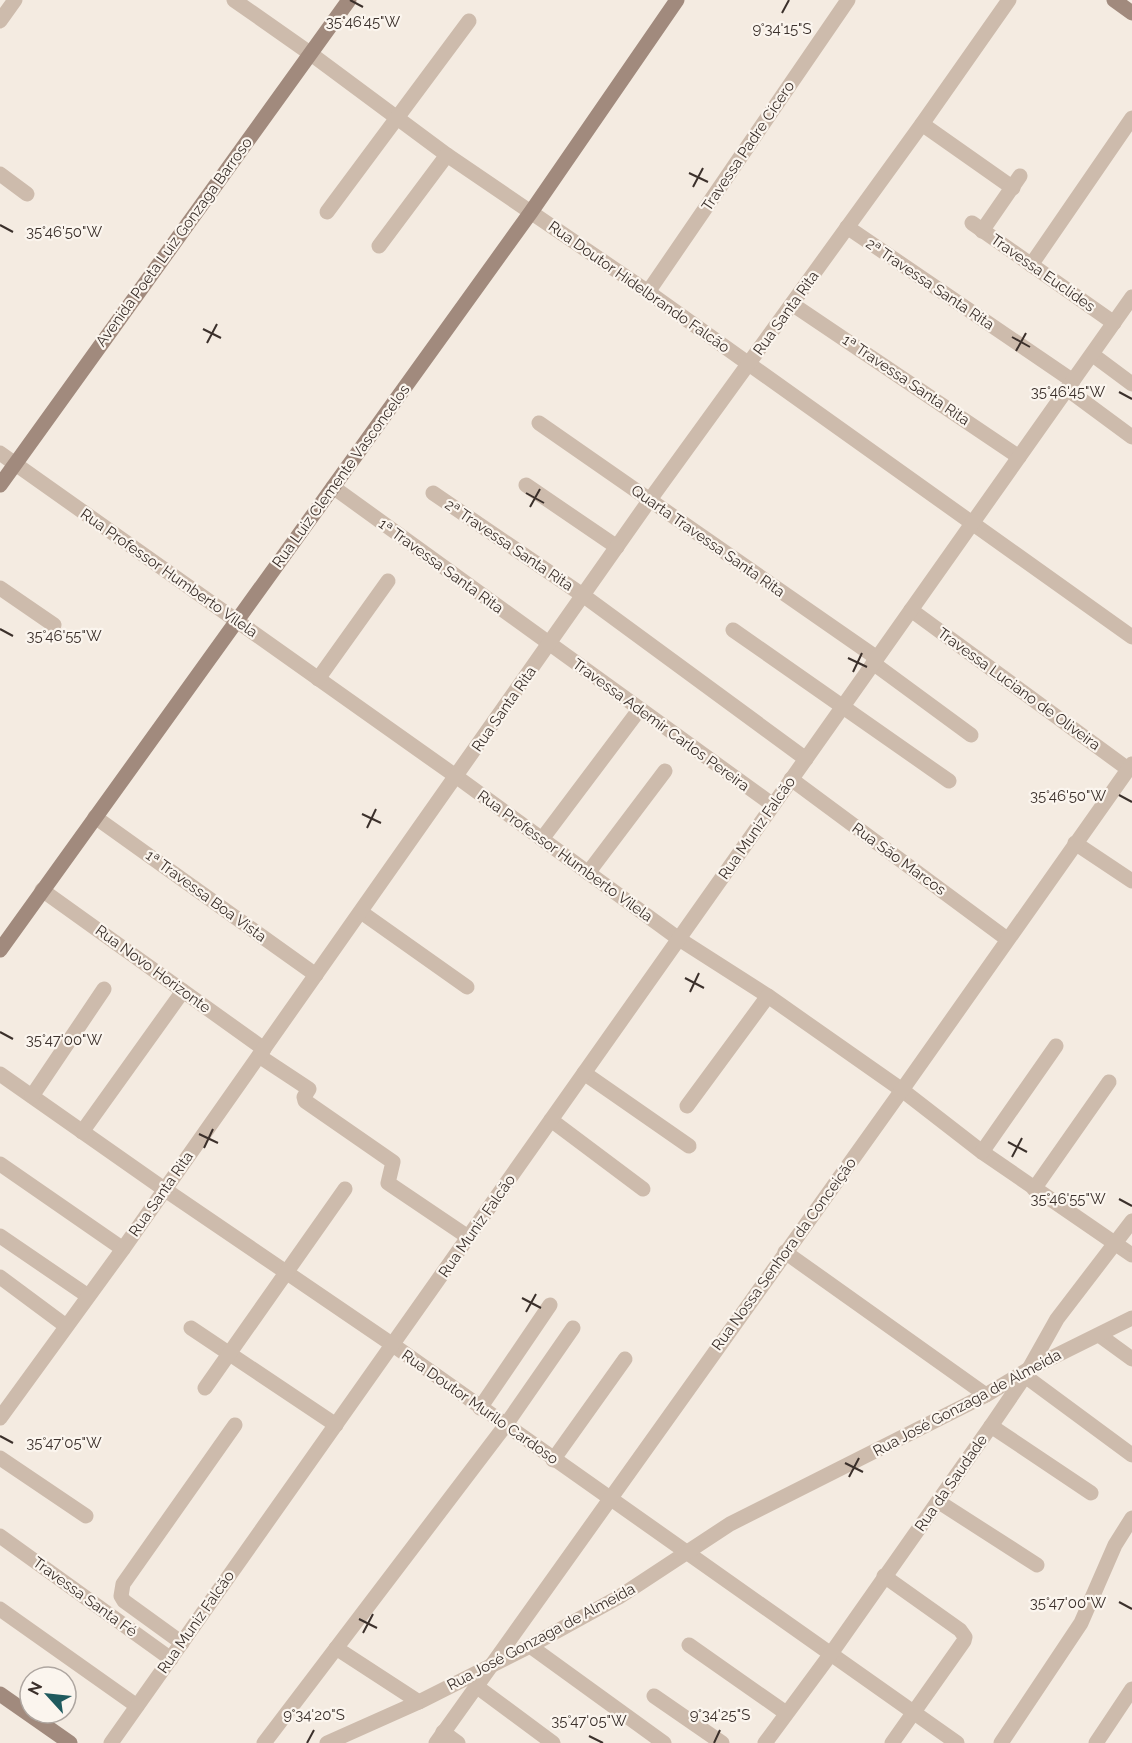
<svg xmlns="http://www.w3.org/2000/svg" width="1132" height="1743" font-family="Raleway,sans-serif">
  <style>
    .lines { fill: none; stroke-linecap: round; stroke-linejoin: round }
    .street { stroke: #cdbbac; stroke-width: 15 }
    .secondary { stroke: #a18a7d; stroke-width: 15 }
    .ticks { fill: none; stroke: #3b302b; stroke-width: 2 }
    .labels { text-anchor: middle; stroke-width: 4.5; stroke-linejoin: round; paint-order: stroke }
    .street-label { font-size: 15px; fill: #3b302b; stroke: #fbf5ee }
    .ticks-label { font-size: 15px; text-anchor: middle; fill: #3b302b; stroke: #fbf5ee; stroke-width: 4.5; stroke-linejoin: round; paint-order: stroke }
  </style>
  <rect width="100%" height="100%" fill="#f4ebe1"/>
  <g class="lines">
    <g class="street">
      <polyline points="234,0 311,54 447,155 648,292 1132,637"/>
      <polyline points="0,21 15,0"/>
      <polyline points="922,124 1013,188"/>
      <polyline points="0,174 27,194"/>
      <polyline points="327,212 469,21"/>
      <polyline points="972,223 1114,323"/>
      <polyline points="847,227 1073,381"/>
      <polyline points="982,231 1020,176"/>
      <polyline points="379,246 447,155"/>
      <polyline points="1031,265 1132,118"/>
      <polyline points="648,292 848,0"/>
      <polyline points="792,304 1019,457"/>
      <polyline points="1093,355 1132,384"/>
      <polyline points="1067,389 1132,437"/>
      <polyline points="539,423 877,658"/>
      <polyline points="0,453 457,777 679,939 768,996 902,1090 982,1152 1132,1255"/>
      <polyline points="526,485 617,547"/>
      <polyline points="333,487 773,805"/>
      <polyline points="433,493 584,596 806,759"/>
      <polyline points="0,588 54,625"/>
      <polyline points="911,610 1128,769"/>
      <polyline points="733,630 949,781"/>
      <polyline points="873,663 971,735"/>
      <polyline points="318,679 388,581"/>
      <polyline points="791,779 1007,939"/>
      <polyline points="95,817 316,975"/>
      <polyline points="542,839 639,710"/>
      <polyline points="1075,843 1132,881"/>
      <polyline points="588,873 665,771"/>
      <polyline points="42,890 264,1049"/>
      <polyline points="361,912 467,987"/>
      <polyline points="259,1056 309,1089 304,1097 305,1101 393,1162 388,1183 468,1237"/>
      <polyline points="584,1073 689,1146"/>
      <polyline points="0,1074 164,1189 393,1345 957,1743"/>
      <polyline points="32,1096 104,989"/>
      <polyline points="687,1106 768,996"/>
      <polyline points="551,1120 643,1189"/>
      <polyline points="82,1132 183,991"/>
      <polyline points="982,1152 1056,1046"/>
      <polyline points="0,1164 123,1249"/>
      <polyline points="1034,1189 1109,1082"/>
      <polyline points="0,1236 88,1296"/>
      <polyline points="785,1252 986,1395"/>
      <polyline points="0,1277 66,1326"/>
      <polyline points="191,1328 336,1425"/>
      <polyline points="1099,1335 1132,1359"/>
      <polyline points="1025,1376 1132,1455"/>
      <polyline points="205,1388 345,1189"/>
      <polyline points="480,1408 550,1305"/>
      <polyline points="0,1418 123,1249 649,501 922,124 1009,0"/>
      <polyline points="991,1426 1091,1493"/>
      <polyline points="0,1458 86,1516"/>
      <polyline points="553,1460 625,1359"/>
      <polyline points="939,1502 1037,1565"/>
      <polyline points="0,1536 171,1659"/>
      <polyline points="884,1576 960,1630 965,1637 964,1641 892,1743"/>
      <polyline points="0,1609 137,1706"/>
      <polyline points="182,1643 124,1601 121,1596 123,1584 235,1425"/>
      <polyline points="689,1645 786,1713"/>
      <polyline points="530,1646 664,1743"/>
      <polyline points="336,1648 419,1702"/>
      <polyline points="476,1686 553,1743"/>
      <polyline points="654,1696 722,1743"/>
      <polyline points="443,1732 458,1743"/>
      <polyline points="111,1743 1132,297"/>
      <polyline points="264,1743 505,1426 573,1328"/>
      <polyline points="327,1743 419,1702 530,1646 619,1597 730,1524 986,1395 1029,1369 1132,1318"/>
      <polyline points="436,1743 902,1090 1132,764"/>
      <polyline points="765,1743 830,1655 991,1426 1025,1376 1057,1319 1132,1221"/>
      <polyline points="1001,1743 1081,1623 1115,1545 1132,1518"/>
      <polyline points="1096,1743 1132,1689"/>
    </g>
    <g class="secondary">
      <polyline points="1114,0 1132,13"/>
      <polyline points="0,485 349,0"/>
      <polyline points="0,950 531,212 677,0"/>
      <polyline points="0,1694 70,1743"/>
    </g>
  </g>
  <path class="ticks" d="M 350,0 L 363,7M 782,13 L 789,0M 689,173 L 708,182M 693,187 L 703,168M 0,225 L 13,232M 203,329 L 221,338M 1012,337 L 1030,347M 207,343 L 217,324M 1016,351 L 1026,333M 1119,392 L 1132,399M 526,493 L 544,503M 530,507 L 540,489M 0,629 L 13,636M 848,658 L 867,667M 853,672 L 862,653M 1119,795 L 1132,802M 362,814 L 381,823M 367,828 L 376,809M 685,978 L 704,988M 690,992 L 699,973M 0,1032 L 13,1039M 199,1134 L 218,1143M 1008,1142 L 1027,1152M 204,1148 L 213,1129M 1012,1157 L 1022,1138M 1119,1199 L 1132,1206M 522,1298 L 541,1308M 526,1312 L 536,1294M 0,1436 L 13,1443M 845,1463 L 863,1472M 849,1477 L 859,1458M 1119,1602 L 1132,1609M 359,1619 L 377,1628M 363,1633 L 373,1614M 589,1736 L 603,1743M 307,1743 L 314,1730M 714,1743 L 720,1730"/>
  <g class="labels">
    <g class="street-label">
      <text transform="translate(748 146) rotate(-56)" y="5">Travessa Padre Cícero</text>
      <text transform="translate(174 242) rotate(-54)" y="5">Avenida Poeta Luiz Gonzaga Barroso</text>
      <text transform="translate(1043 273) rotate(35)" y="5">Travessa Euclides</text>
      <text transform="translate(930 284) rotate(34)" y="5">2ª Travessa Santa Rita</text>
      <text transform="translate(639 287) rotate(35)" y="5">Rua Doutor Hidelbrando Falcão</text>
      <text transform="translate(786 313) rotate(-54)" y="5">Rua Santa Rita</text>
      <text transform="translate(906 380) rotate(34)" y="5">1ª Travessa Santa Rita</text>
      <text transform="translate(341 476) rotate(-54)" y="5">Rua Luiz Clemente Vasconcelos</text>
      <text transform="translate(708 541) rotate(35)" y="5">Quarta Travessa Santa Rita</text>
      <text transform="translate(509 545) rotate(34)" y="5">2ª Travessa Santa Rita</text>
      <text transform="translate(441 566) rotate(36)" y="5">1ª Travessa Santa Rita</text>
      <text transform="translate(169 573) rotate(35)" y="5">Rua Professor Humberto Vilela</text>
      <text transform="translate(1019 689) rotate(36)" y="5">Travessa Luciano de Oliveira</text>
      <text transform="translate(504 709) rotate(-55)" y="5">Rua Santa Rita</text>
      <text transform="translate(661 725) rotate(36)" y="5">Travessa Ademir Carlos Pereira</text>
      <text transform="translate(757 828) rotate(-55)" y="5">Rua Muniz Falcão</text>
      <text transform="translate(565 856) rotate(36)" y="5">Rua Professor Humberto Vilela</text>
      <text transform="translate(899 859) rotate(36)" y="5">Rua São Marcos</text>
      <text transform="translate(206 896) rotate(36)" y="5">1ª Travessa Boa Vista</text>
      <text transform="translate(153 969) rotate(36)" y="5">Rua Novo Horizonte</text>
      <text transform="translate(161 1194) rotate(-55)" y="5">Rua Santa Rita</text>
      <text transform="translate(477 1226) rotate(-55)" y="5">Rua Muniz Falcão</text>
      <text transform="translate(784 1254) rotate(-54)" y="5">Rua Nossa Senhora da Conceição</text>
      <text transform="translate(967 1403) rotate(-28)" y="5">Rua José Gonzaga de Almeida</text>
      <text transform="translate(480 1407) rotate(35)" y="5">Rua Doutor Murilo Cardoso</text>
      <text transform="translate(951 1483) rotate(-55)" y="5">Rua da Saudade</text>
      <text transform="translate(85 1597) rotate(36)" y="5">Travessa Santa Fé</text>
      <text transform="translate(196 1622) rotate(-55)" y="5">Rua Muniz Falcão</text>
      <text transform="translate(541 1637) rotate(-28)" y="5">Rua José Gonzaga de Almeida</text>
    </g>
  </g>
  <g class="ticks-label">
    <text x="363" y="27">35°46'45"W</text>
    <text x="782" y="34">9°34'15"S</text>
    <text x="64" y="237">35°46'50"W</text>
    <text x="1068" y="397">35°46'45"W</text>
    <text x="64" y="641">35°46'55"W</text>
    <text x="1068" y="801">35°46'50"W</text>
    <text x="64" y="1045">35°47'00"W</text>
    <text x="1068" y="1204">35°46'55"W</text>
    <text x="64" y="1448">35°47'05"W</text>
    <text x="1068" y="1608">35°47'00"W</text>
    <text x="314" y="1720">9°34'20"S</text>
    <text x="720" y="1720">9°34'25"S</text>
    <text x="589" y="1726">35°47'05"W</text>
  </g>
  <g transform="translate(48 1695) rotate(297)"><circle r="28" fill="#fbf5ee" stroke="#aea6a0" stroke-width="1.5"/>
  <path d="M0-4.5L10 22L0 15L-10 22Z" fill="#1f5a5e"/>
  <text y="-9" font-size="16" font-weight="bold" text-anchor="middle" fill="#3b302b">N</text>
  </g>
</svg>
